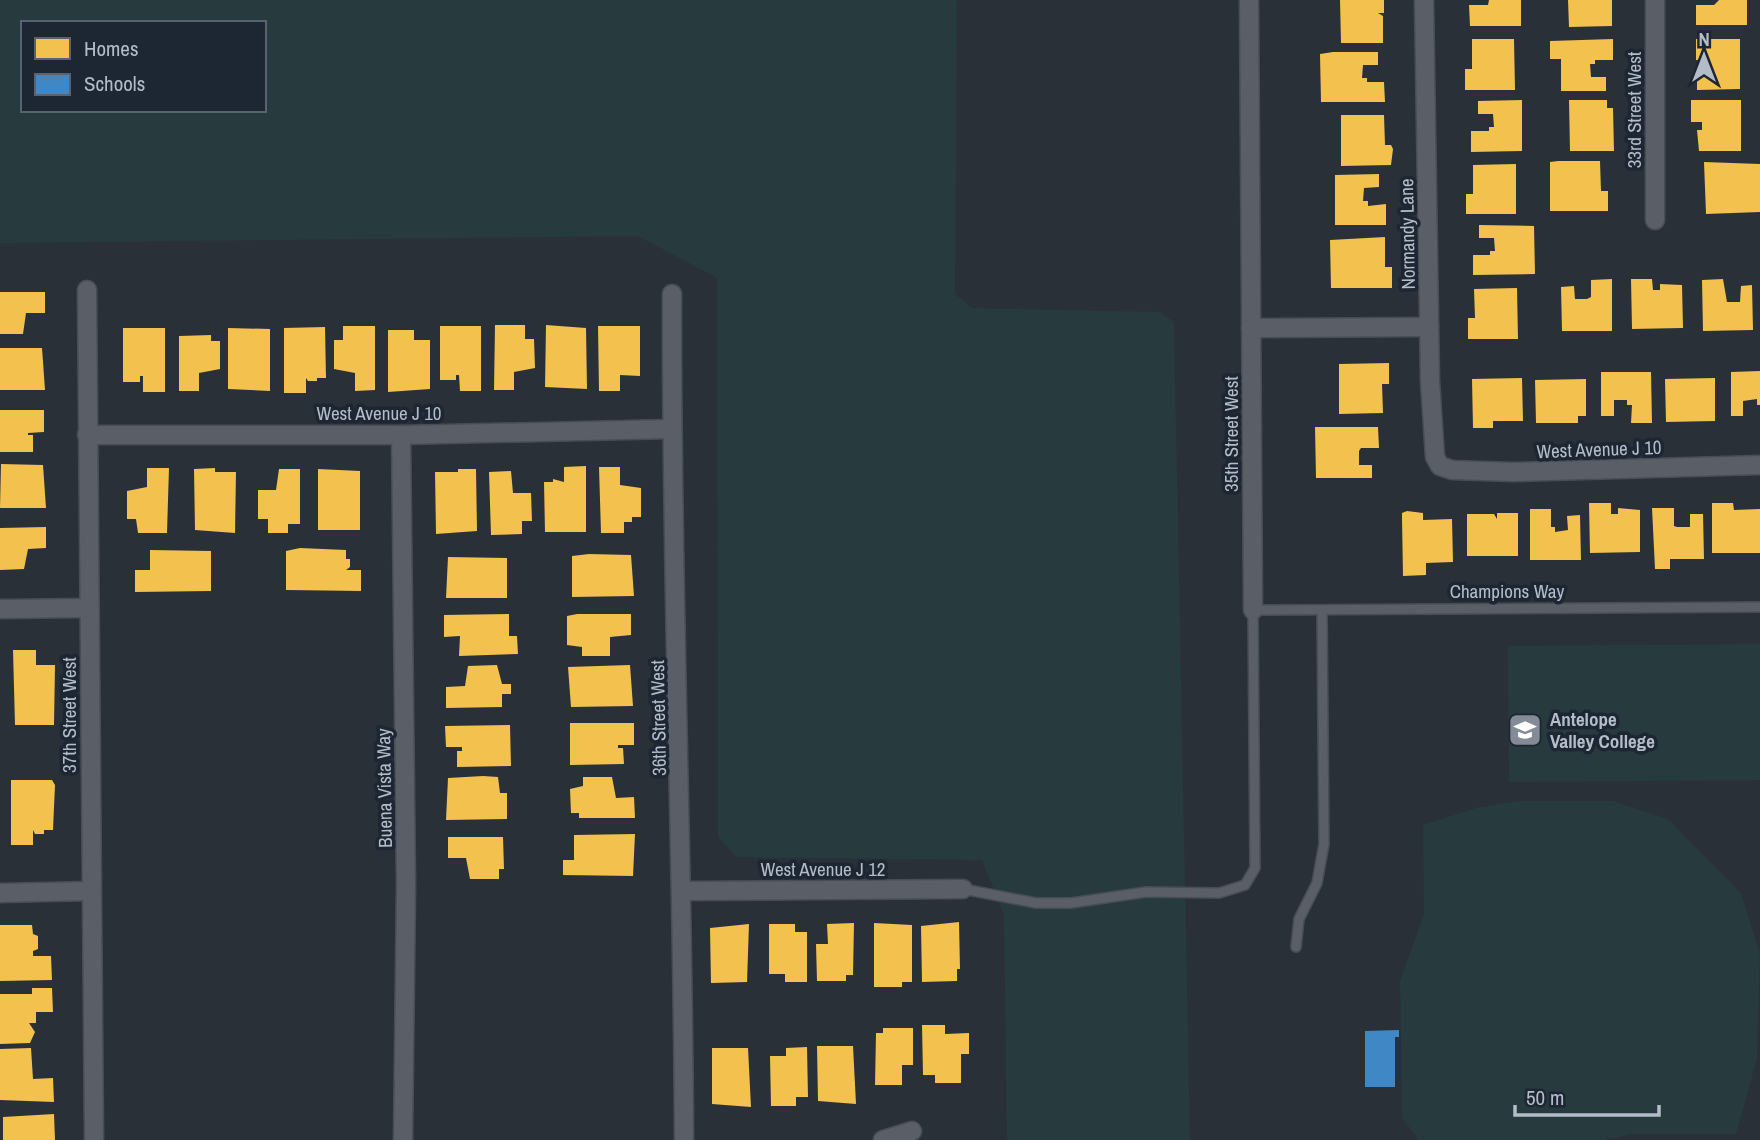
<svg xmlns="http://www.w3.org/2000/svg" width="1760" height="1140" font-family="'Archivo Narrow',sans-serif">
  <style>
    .green { fill: #273a3e; fill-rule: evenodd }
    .homes { fill: #f2c14e }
    .schools { fill: #3f88c5 }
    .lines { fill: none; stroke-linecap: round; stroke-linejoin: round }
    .lane-casing { stroke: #484c53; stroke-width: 12 }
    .street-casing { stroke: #484c53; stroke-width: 21 }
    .lane { stroke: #5a5e66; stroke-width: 9 }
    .street { stroke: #5a5e66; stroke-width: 18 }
    .labels { text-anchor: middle; stroke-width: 7; stroke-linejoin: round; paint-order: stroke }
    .street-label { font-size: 19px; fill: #b4bcc9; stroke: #1d2633 }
    .poi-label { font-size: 19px; font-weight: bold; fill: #b4bcc9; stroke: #1d2633; text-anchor: start }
  </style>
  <rect width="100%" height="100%" fill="#2a3038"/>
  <g class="green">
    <path d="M 0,0 L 957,0 L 955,294 L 972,308 L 1160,312 L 1174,322 L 1190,1140 L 1007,1140 L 1004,915 L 982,860 L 736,857 L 718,837 L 717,278 L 638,236 L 0,243 ZM 23,23 L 264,23 L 264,110 L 23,110 Z"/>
    <polygon points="1760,644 1760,780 1509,782 1508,646"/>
    <polygon points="1519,801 1613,801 1668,819 1741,893 1760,954 1757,1059 1736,1134 1632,1134 1604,1140 1419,1140 1402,1118 1400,981 1424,914 1423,825 1476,808"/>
  </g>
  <g class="homes">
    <polygon points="1340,0 1384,0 1384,13 1378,13 1383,16 1383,43 1341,43"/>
    <polygon points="1489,0 1521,0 1521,26 1470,26 1469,5 1488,5"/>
    <polygon points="1568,0 1612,0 1612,26 1569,27"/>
    <polygon points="1719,0 1747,0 1747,25 1696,25 1696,5 1714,5"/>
    <polygon points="1472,39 1514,39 1515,90 1465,90 1465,69 1472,69"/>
    <polygon points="1613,39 1613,60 1595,60 1595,64 1590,64 1591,77 1606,77 1606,91 1561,91 1561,59 1550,59 1550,41"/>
    <polygon points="1696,39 1740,39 1740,89 1697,90 1697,63 1703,60 1696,60"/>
    <polygon points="1333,52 1378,52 1378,65 1363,65 1362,78 1367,78 1367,82 1384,82 1385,102 1321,102 1320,54"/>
    <polygon points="1522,100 1522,151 1471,152 1471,131 1489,131 1489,127 1494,127 1493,114 1478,114 1478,101"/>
    <polygon points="1569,100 1607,100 1607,108 1613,108 1614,151 1570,151"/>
    <polygon points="1691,100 1741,100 1741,151 1699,151 1697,130 1702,130 1702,122 1691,122"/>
    <polygon points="1341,115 1384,115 1385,145 1391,145 1393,149 1391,165 1341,166"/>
    <polygon points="1558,161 1600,161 1601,191 1608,191 1608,211 1550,211 1550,162"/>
    <polygon points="1704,162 1760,164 1760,212 1706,214"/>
    <polygon points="1516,164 1516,214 1466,214 1466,194 1473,194 1473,165"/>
    <polygon points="1379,174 1379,187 1364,188 1363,201 1368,201 1368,206 1386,204 1386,225 1335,225 1335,175"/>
    <polygon points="1479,225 1534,226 1535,274 1473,275 1473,255 1490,255 1490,251 1495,251 1494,238 1479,238"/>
    <polygon points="1385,237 1385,267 1392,267 1392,288 1331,288 1330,240"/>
    <polygon points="1612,279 1612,331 1562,331 1561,287 1574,286 1575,299 1587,299 1591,297 1591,280"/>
    <polygon points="1631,279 1652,279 1653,290 1660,290 1660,284 1682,285 1683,328 1632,329"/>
    <polygon points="1723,279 1727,302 1740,302 1741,286 1752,285 1753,330 1703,331 1702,280"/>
    <polygon points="1517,288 1518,339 1468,339 1468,318 1475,318 1474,289"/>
    <polygon points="0,292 45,292 45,313 26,313 23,334 0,334"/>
    <polygon points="495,325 525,325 525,339 534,339 535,368 514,372 514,390 494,390"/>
    <polygon points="546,325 586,328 587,389 545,387"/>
    <polygon points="343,326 375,326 375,390 355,391 355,373 334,369 334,340 343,340"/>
    <polygon points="440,326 481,326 481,391 460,391 459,375 456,375 456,380 440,380"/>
    <polygon points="598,326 640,326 640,376 620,375 620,391 599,391"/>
    <polygon points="325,327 326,378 317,378 317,381 308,381 306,378 306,393 284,393 284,328"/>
    <polygon points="123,328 165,328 165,392 143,392 143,376 140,376 140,382 123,382"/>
    <polygon points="228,328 270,329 270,391 228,389"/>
    <polygon points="388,330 414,330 414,340 430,340 430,389 388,392"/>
    <polygon points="211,335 211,341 220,341 220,369 199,373 199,391 179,391 179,336"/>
    <polygon points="0,348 42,348 45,390 0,390"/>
    <polygon points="1389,363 1389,384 1382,384 1383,413 1339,414 1339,364"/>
    <polygon points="1760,371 1760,405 1757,405 1757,399 1743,401 1743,416 1731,416 1731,372"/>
    <polygon points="1601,372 1651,372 1652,423 1631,423 1632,405 1627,405 1627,400 1614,400 1614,416 1601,416"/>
    <polygon points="1522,378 1523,421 1493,421 1493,428 1473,428 1472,379"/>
    <polygon points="1715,378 1715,421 1666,422 1665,379"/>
    <polygon points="1586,379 1586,416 1578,416 1578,423 1536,423 1535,380"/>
    <polygon points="0,410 44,410 44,432 28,433 28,435 33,435 33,452 0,452"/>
    <polygon points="1315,427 1378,427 1379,448 1361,448 1359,451 1359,465 1372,465 1372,478 1316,478"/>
    <polygon points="1,464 43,465 46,508 0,508"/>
    <polygon points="586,466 586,532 545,532 544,482 553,482 553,479 564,482 564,467"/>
    <polygon points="599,467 620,467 620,485 641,488 641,517 632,517 632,522 624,522 624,533 601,533"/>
    <polygon points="147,468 169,468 167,533 138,533 136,519 127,519 127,491 147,487"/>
    <polygon points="215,468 215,472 236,472 235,533 195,530 194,469"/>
    <polygon points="279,469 300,469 300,524 288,524 288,533 268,533 268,519 258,519 258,490 276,490"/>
    <polygon points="318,469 360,471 360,530 318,530"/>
    <polygon points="458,469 476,469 477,531 436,534 435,472 458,472"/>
    <polygon points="511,471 513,493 531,493 532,521 522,521 522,534 491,535 489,472"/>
    <polygon points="1589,503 1611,503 1611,514 1618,514 1618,508 1640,510 1640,552 1590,553"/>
    <polygon points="1712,503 1733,503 1734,510 1760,509 1760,553 1712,553"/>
    <polygon points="1652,508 1674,508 1674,526 1677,527 1690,527 1690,514 1703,514 1704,559 1670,559 1670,569 1655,569"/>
    <polygon points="1530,509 1551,509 1551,527 1555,527 1555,532 1568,530 1567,516 1580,515 1581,560 1530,560"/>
    <polygon points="1407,511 1423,513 1423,520 1452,519 1453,562 1426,563 1426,575 1403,576 1402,518 1402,513"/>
    <polygon points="1497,513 1518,513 1518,556 1467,556 1467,514 1494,514 1497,519"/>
    <polygon points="46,527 46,548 28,549 24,569 0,570 0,528"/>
    <polygon points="300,548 346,550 346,559 350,559 350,567 346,570 361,570 361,591 286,590 286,551"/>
    <polygon points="150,550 211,551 211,591 135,592 135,570 150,570"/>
    <polygon points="589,554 631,555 634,596 572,597 572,556"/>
    <polygon points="448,557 507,558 507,598 446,598"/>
    <polygon points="509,614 509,636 517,636 518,654 459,656 460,636 444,637 444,615"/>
    <polygon points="577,614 631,614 631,635 610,637 610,656 582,656 582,647 567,645 567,616"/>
    <polygon points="13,650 36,650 36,665 55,665 54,725 15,725"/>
    <polygon points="497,665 502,684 511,684 511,694 502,694 502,707 446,708 446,687 465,686 468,666"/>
    <polygon points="630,665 633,706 571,707 568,667"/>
    <polygon points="570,723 634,723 634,745 618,745 618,748 623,748 624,764 570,765"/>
    <polygon points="510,725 511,766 457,767 457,751 462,751 462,747 446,747 445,726"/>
    <polygon points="483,776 498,777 500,793 507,793 507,819 446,820 448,778"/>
    <polygon points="583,777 612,777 616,798 634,797 635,818 579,818 579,813 571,813 570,789 583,786"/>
    <polygon points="11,780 52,780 55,785 53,830 44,830 44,834 35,834 33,830 33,845 11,845"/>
    <polygon points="635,834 633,876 563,875 563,860 574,860 574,835"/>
    <polygon points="448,837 503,837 504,869 499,869 499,879 470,879 466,858 448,858"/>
    <polygon points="959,922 960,969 957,969 957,981 922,982 921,926"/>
    <polygon points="854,923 853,975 846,975 846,981 817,981 816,944 828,944 827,924"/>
    <polygon points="874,923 912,925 912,982 902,982 902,987 874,987"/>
    <polygon points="749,924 747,982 711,983 710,928"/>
    <polygon points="769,924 795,924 795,932 807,932 807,982 785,982 785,974 769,974"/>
    <polygon points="0,925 32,925 33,934 38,936 38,949 33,951 33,956 51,956 52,980 0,981"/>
    <polygon points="32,988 52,988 53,1012 36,1012 36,1023 29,1023 35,1032 30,1043 0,1044 0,994 32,994"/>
    <polygon points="922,1025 945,1025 945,1034 969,1033 969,1054 961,1054 961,1083 935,1083 935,1075 923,1075"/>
    <polygon points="883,1028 913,1028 913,1065 902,1065 902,1085 875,1085 876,1033 883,1033"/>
    <polygon points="817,1046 853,1046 856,1104 818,1101"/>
    <polygon points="807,1047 808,1097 796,1097 796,1106 771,1106 770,1056 786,1056 786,1048"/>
    <polygon points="31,1048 33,1079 53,1078 54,1102 0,1100 0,1049"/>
    <polygon points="712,1048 748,1048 751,1107 712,1104"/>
    <polygon points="54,1114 55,1140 3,1140 3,1117"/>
  </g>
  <polygon class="schools" points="1399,1030 1399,1037 1395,1037 1395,1087 1365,1087 1365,1031"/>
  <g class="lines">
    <defs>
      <g id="lane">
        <polyline points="963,889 1036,903 1071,903 1146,892 1219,893 1245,885 1255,868 1253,610 1760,607"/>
        <polyline points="1296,947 1299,919 1317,883 1324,844 1322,610"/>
      </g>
      <g id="street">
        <polyline points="1249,0 1253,610"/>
        <polyline points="1424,0 1430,381 1435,457 1440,466 1452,470 1513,472 1760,465"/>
        <polyline points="1655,0 1655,220"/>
        <polyline points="87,290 94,1140"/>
        <path d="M 672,294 C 671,576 683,858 684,1140"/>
        <polyline points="1251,328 1429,327"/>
        <polyline points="87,435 401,435 672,429"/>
        <polyline points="401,435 406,885 403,1140"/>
        <polyline points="0,609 89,608"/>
        <polyline points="683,891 963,889"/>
        <polyline points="0,893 91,891"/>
        <polyline points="883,1140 912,1131"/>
      </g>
    </defs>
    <use href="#lane" class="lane-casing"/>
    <use href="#street" class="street-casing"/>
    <use href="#lane" class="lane"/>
    <use href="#street" class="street"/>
  </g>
  <defs>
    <symbol id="university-square" viewBox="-11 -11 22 22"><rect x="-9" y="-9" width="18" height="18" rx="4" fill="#848b96" stroke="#1d2633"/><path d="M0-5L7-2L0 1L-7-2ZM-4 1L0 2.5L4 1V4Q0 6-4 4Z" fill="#fff"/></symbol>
  </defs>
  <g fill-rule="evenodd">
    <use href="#university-square" x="1506" y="711" width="38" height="38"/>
  </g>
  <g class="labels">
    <g class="street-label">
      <text transform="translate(1634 110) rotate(-90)" y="7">33rd Street West</text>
      <text transform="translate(1407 234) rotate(-91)" y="7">Normandy Lane</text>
      <text x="379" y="420">West Avenue J 10</text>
      <text transform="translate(1231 434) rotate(-90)" y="7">35th Street West</text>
      <text transform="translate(1599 449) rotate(-2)" y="7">West Avenue J 10</text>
      <text x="1507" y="598">Champions Way</text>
      <text transform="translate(69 715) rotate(-90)" y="7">37th Street West</text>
      <text transform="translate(658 718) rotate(-91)" y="7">36th Street West</text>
      <text transform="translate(384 788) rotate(-91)" y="7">Buena Vista Way</text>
      <text x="823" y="876">West Avenue J 12</text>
    </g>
    <g class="poi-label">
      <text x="1550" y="726">Antelope<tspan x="1550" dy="22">Valley College</tspan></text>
    </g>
  </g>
  <rect x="21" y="21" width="245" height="91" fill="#1d2633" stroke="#59626f" stroke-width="2"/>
  <rect x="35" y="38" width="35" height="21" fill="#f2c14e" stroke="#59626f" stroke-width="2"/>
  <text x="84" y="56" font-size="21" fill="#b4bcc9">Homes</text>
  <rect x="35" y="74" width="35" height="21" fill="#3f88c5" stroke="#59626f" stroke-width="2"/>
  <text x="84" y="91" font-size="21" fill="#b4bcc9">Schools</text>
  <g transform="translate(1704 56)" stroke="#1d2633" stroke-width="5" paint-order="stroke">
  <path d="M0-5L12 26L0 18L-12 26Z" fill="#b4bcc9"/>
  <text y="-10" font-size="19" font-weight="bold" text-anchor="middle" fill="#b4bcc9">N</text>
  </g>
  <path d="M1515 1105v10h144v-10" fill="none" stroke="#b4bcc9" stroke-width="3.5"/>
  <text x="1526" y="1105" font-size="21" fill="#b4bcc9" stroke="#1d2633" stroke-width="5" paint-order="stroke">50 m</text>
</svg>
